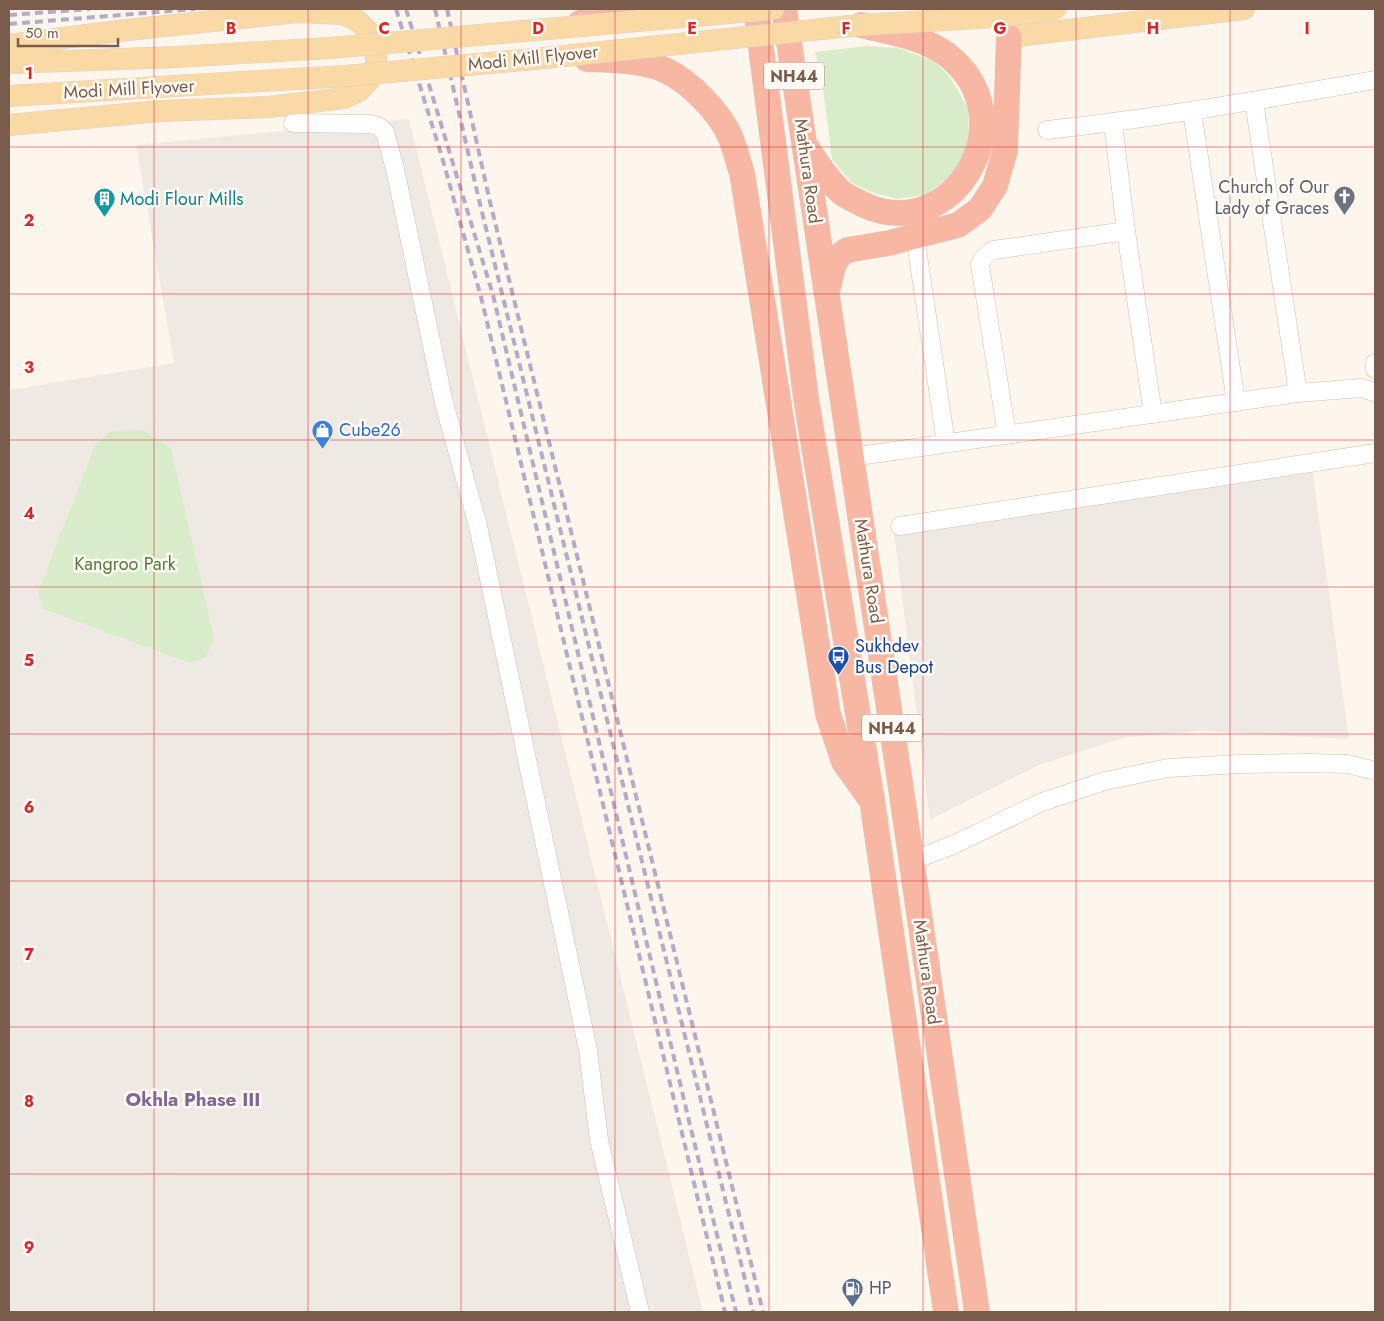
<svg xmlns="http://www.w3.org/2000/svg" width="1384" height="1321" font-family="Jost,sans-serif">
  <style>
    .industrial { fill: #efe9e4 }
    .green { fill: #d8ecc9 }
    .lines { fill: none; stroke-linecap: round; stroke-linejoin: round }
    .minor-casing { stroke: #d1beb0; stroke-width: 19 }
    .major-casing { stroke: #dad1cd; stroke-width: 22 }
    .highway-casing { stroke: #dad1cd; stroke-width: 26 }
    .minor { stroke: #fff; stroke-width: 18 }
    .major { stroke: #fbd9a5; stroke-width: 21 }
    .highway { stroke: #f7b7a3; stroke-width: 25 }
    .rail { stroke: #b9a8c9; stroke-width: 4; stroke-dasharray: 8 5; stroke-linecap: butt }
    .major-bridge-casing { stroke: #dad1cd; stroke-width: 22; stroke-linecap: butt }
    .major-bridge { stroke: #fbd9a5; stroke-width: 21 }
    .grid { fill: none; stroke: #d62828; stroke-width: 1; stroke-opacity: 0.55 }
    .labels { text-anchor: middle; stroke-width: 5; stroke-linejoin: round; paint-order: stroke }
    .shield { fill: #fffaf3; stroke: #a28b7f; stroke-width: 1 }
    .shield-label { font-size: 16px; font-weight: bold; fill: #7a5c4d }
    .street-label { font-size: 18px; fill: #7a5c4d; stroke: #fffaf3 }
    .worship-label { font-size: 18px; fill: #5b616d; stroke: #fffaf3; text-anchor: end }
    .culture-label { font-size: 18px; fill: #0d838f; stroke: #fffaf3; text-anchor: start }
    .shop-label { font-size: 18px; fill: #366cbe; stroke: #fffaf3; text-anchor: start }
    .park-label { font-size: 18px; fill: #537a41; stroke: #fffaf3 }
    .transit-label { font-size: 18px; fill: #164399; stroke: #fffaf3; text-anchor: start }
    .service-label { font-size: 18px; fill: #4e5e75; stroke: #fffaf3; text-anchor: start }
    .neighbourhood-label { font-size: 19px; font-weight: bold; fill: #846695; stroke: #fffaf3 }
    .grid-label { font-size: 16px; text-anchor: middle; font-weight: bold; fill: #d62828; stroke: #fffaf3; stroke-width: 5; stroke-linejoin: round; paint-order: stroke }
  </style>
  <rect width="100%" height="100%" fill="#fdf6ec"/>
  <g class="industrial">
    <polygon points="409,119 703,1312 9,1312 9,390 174,363 136,145"/>
    <polygon points="1312,468 1349,739 1200,731 1126,737 1039,765 930,820 894,532"/>
  </g>
  <g class="green">
    <polygon points="867,46 898,48 934,61 950,77 968,108 969,139 958,167 947,179 925,195 898,199 874,193 852,183 832,159 822,81 815,52"/>
    <polygon points="143,430 171,449 214,638 206,657 190,663 44,609 38,592 95,446 109,432"/>
  </g>
  <g class="lines">
    <defs>
      <g id="minor">
        <polyline points="1254,101 1298,393"/>
        <polyline points="1192,111 1236,402"/>
        <polyline points="293,123 370,124 378,126 385,132 395,169 444,403 478,526 588,1050 599,1140 640,1312"/>
        <polyline points="1113,123 1126,231 1153,414"/>
        <path d="M 1047,130 C 1157,118 1266,99 1375,80"/>
        <polyline points="915,236 946,443"/>
        <polyline points="1375,363 1375,369"/>
        <path d="M 1007,435 L 980,265 C 983,257 986,254 994,250 L 1126,231"/>
        <polyline points="852,457 1298,393 1361,388 1375,392"/>
        <polyline points="900,526 1375,453"/>
        <polyline points="911,861 953,845 1042,802 1105,781 1168,768 1240,764 1310,763 1348,764 1375,771"/>
      </g>
      <g id="major">
        <polyline points="1006,22 1009,37 1244,9"/>
        <polyline points="9,45 118,31 297,12 343,14 358,21 369,32 376,48 376,64 370,79 359,91 344,98 269,107 160,111 9,125"/>
        <polyline points="9,63 176,57"/>
        <polyline points="9,96 175,86"/>
      </g>
      <g id="highway">
        <polyline points="756,9 806,398 872,800 946,1312"/>
        <polyline points="784,9 900,782 977,1312"/>
        <polyline points="580,23 623,9"/>
        <path d="M 587,59 C 611,60 645,60 667,71 C 691,83 719,112 730,136 C 735,148 738,161 742,173 L 828,714 L 844,762 L 869,797"/>
        <path d="M 807,148 C 817,163 828,181 842,193 C 848,197 856,201 862,204 C 953,248 1030,118 946,54 C 923,37 889,32 861,25"/>
        <polyline points="828,288 833,267 838,257 847,250 889,243 958,225 980,209 995,186 1005,151 1009,37"/>
      </g>
    </defs>
    <use href="#minor" class="minor-casing"/>
    <use href="#major" class="major-casing"/>
    <use href="#highway" class="highway-casing"/>
    <use href="#minor" class="minor"/>
    <use href="#major" class="major"/>
    <use href="#highway" class="highway"/>
    <g class="rail">
      <polyline points="396,9 442,157 481,297 725,1312"/>
      <polyline points="406,9 493,295 689,1121 736,1312"/>
      <polyline points="435,9 480,204 753,1312"/>
      <polyline points="447,9 490,202 763,1312"/>
      <polyline points="9,15 90,9"/>
      <polyline points="9,24 195,9"/>
    </g>
    <defs>
      <g id="major-bridge">
        <polyline points="176,57 330,48 774,9"/>
        <polyline points="175,86 346,76 545,58 860,25 996,17 1056,9"/>
      </g>
    </defs>
    <use href="#major-bridge" class="major-bridge-casing"/>
    <use href="#major-bridge" class="major-bridge"/>
  </g>
  <path class="grid" d="M 154,9 L 154,1312M 308,9 L 308,1312M 461,9 L 461,1312M 615,9 L 615,1312M 769,9 L 769,1312M 923,9 L 923,1312M 1076,9 L 1076,1312M 1230,9 L 1230,1312M 9,147 L 1375,147M 9,294 L 1375,294M 9,440 L 1375,440M 9,587 L 1375,587M 9,734 L 1375,734M 9,881 L 1375,881M 9,1027 L 1375,1027M 9,1174 L 1375,1174"/>
  <defs>
    <symbol id="church-pin" viewBox="-11 -11 22 30"><path d="M0 17L-7.5 6A9.5 9.5 0 1 1 7.5 6Z" fill="#6b7280" stroke="#fffaf3"/><path d="M-1.2-6h2.4v3.5h3.3v2.4h-3.3V6h-2.4V-.1h-3.3v-2.4h3.3Z" fill="#fff"/></symbol>
    <symbol id="building-pin" viewBox="-11 -11 22 30"><path d="M0 17L-7.5 6A9.5 9.5 0 1 1 7.5 6Z" fill="#0f9aa8" stroke="#fffaf3"/><path d="M-4-6H4V6H1V3H-1V6H-4ZM-2.5-4.3h1.7v1.8h-1.7ZM.8-4.3h1.7v1.8H.8ZM-2.5-1h1.7V.8h-1.7ZM.8-1h1.7V.8H.8Z" fill="#fff"/></symbol>
    <symbol id="shop-pin" viewBox="-11 -11 22 30"><path d="M0 17L-7.5 6A9.5 9.5 0 1 1 7.5 6Z" fill="#3f7fe0" stroke="#fffaf3"/><path d="M-5-2.5h2.3a2.7 3.5 0 0 1 5.4 0H5L5.5 6h-11ZM-1.5-2.5h3a1.5 2.3 0 0 0-3 0Z" fill="#fff"/></symbol>
    <symbol id="bus-pin" viewBox="-11 -11 22 30"><path d="M0 17L-7.5 6A9.5 9.5 0 1 1 7.5 6Z" fill="#1a4fb4" stroke="#fffaf3"/><path d="M-5-6H5V4H4V6H2V4H-2V6H-4V4H-5ZM-3.5-4V0h7V-4ZM-3.5 1.2v1.5H-2V1.2ZM2 1.2v1.5H3.5V1.2Z" fill="#fff"/></symbol>
    <symbol id="fuel-pin" viewBox="-11 -11 22 30"><path d="M0 17L-7.5 6A9.5 9.5 0 1 1 7.5 6Z" fill="#5c6f8a" stroke="#fffaf3"/><path d="M-5.5-6h7V0h2V4h1.3V-2.5L3-4.5l.8-.8L6-3V5H2.5V1h-1V6h-7ZM-4.2-4.7v3.2H.2V-4.7Z" fill="#fff"/></symbol>
  </defs>
  <g fill-rule="evenodd">
    <use href="#church-pin" x="1332" y="184" width="25" height="34"/>
    <use href="#building-pin" x="92" y="186" width="25" height="34"/>
    <use href="#shop-pin" x="310" y="418" width="25" height="34"/>
    <use href="#bus-pin" x="826" y="644" width="25" height="34"/>
    <use href="#fuel-pin" x="840" y="1276" width="25" height="34"/>
  </g>
  <g class="labels">
    <g class="shield">
      <rect x="764" y="62.5" width="60" height="27" rx="4"/>
      <rect x="862" y="714.5" width="60" height="27" rx="4"/>
    </g>
    <g class="shield-label">
      <text x="794" y="82">NH44</text>
      <text x="892" y="734">NH44</text>
    </g>
    <g class="street-label">
      <text transform="translate(533 58) rotate(-6)" y="6">Modi Mill Flyover</text>
      <text transform="translate(129 89) rotate(-3)" y="6">Modi Mill Flyover</text>
      <text transform="translate(808 171) rotate(82)" y="6">Mathura Road</text>
      <text transform="translate(869 571) rotate(81)" y="6">Mathura Road</text>
      <text transform="translate(927 972) rotate(82)" y="6">Mathura Road</text>
    </g>
    <g class="worship-label">
      <text x="1329" y="193">Church of Our<tspan x="1329" dy="21">Lady of Graces</tspan></text>
    </g>
    <g class="culture-label">
      <text x="120" y="205">Modi Flour Mills</text>
    </g>
    <g class="shop-label">
      <text x="339" y="436">Cube26</text>
    </g>
    <g class="park-label">
      <text x="125" y="570">Kangroo Park</text>
    </g>
    <g class="transit-label">
      <text x="855" y="652">Sukhdev<tspan x="855" dy="21">Bus Depot</tspan></text>
    </g>
    <g class="service-label">
      <text x="869" y="1294">HP</text>
    </g>
    <g class="neighbourhood-label">
      <text x="193" y="1106">Okhla Phase III</text>
    </g>
  </g>
  <g class="grid-label">
    <text x="231" y="34">B</text>
    <text x="384" y="34">C</text>
    <text x="538" y="34">D</text>
    <text x="692" y="34">E</text>
    <text x="846" y="34">F</text>
    <text x="1000" y="34">G</text>
    <text x="1153" y="34">H</text>
    <text x="1307" y="34">I</text>
    <text x="29" y="79">1</text>
    <text x="29" y="226">2</text>
    <text x="29" y="373">3</text>
    <text x="29" y="519">4</text>
    <text x="29" y="666">5</text>
    <text x="29" y="813">6</text>
    <text x="29" y="960">7</text>
    <text x="29" y="1107">8</text>
    <text x="29" y="1253">9</text>
  </g>
  <rect width="1384" height="1321" fill="none" stroke="#7a5c4d" stroke-width="20"/>
  <path d="M18 38v8h100v-8" fill="none" stroke="#7a5c4d" stroke-width="2.5"/>
  <text x="25" y="38" font-size="15" fill="#7a5c4d" stroke="#fffaf3" stroke-width="4" paint-order="stroke">50 m</text>
</svg>
